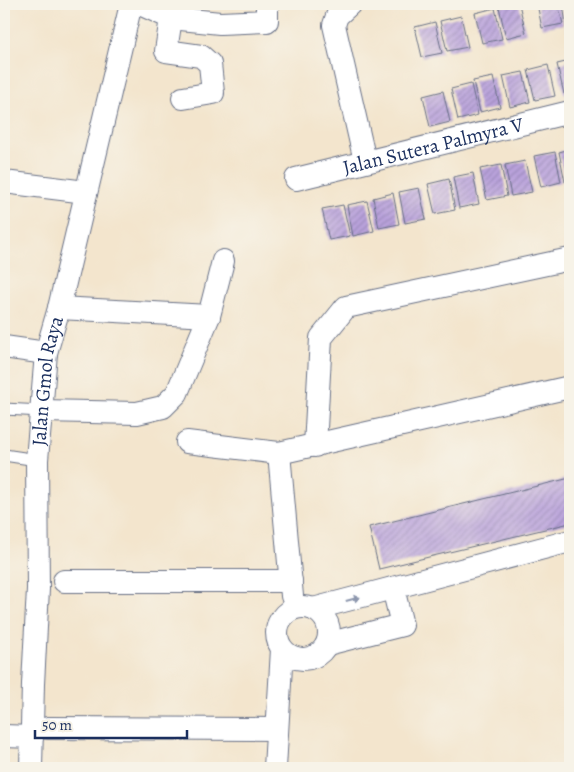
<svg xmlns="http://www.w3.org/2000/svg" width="574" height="772" font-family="Alegreya,serif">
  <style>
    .building { fill: url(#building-hatch) }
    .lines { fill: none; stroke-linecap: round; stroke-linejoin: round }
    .lane-casing { stroke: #676f85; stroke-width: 13 }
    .street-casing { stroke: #676f85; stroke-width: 24 }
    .lane { stroke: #fff; stroke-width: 11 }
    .street { stroke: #fff; stroke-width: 22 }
    .oneway { fill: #8d97ae }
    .labels { text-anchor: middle; stroke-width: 4; stroke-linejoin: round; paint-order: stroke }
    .street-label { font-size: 20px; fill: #1b2f5e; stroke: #f7f3e8 }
  </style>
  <defs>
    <pattern id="building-hatch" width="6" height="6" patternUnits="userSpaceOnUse" patternTransform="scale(1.25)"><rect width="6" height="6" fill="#baa3dc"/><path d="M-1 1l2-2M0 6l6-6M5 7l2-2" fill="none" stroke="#9685b6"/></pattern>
  </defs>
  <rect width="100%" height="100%" fill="#f7f3e8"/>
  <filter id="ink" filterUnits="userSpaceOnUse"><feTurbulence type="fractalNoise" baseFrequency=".02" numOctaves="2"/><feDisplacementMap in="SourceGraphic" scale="10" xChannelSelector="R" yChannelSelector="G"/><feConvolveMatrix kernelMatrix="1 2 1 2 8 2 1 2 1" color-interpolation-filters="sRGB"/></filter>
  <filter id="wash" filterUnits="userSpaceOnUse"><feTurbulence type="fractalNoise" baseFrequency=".0096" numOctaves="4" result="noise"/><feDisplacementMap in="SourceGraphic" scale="20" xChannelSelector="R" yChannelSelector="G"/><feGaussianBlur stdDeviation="1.12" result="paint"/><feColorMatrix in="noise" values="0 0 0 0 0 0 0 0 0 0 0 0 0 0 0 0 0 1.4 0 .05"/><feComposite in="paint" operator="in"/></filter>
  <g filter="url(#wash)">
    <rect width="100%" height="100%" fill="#f3e5cd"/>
    <g id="blocks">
      <g class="building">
        <polygon points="515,4 519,4 526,33 506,38 499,7"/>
        <polygon points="537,4 558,4 563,24 542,28"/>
        <polygon points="563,4 570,4 570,32 567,32"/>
        <polygon points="495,8 502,39 482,43 475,13"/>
        <polygon points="461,16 468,47 447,51 440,21"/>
        <polygon points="435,22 442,53 422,57 415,27"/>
        <polygon points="570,61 570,93 564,94 557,64"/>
        <polygon points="548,65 555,96 535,100 528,70"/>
        <polygon points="523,72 530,102 510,107 503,76"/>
        <polygon points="493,77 500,107 480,112 473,81"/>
        <polygon points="471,84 478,115 458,120 451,89"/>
        <polygon points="443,91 450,122 430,127 423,96"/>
        <polygon points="570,149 570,181 565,182 559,152"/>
        <polygon points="555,152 561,182 541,187 534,156"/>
        <polygon points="525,161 532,192 511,196 505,165"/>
        <polygon points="501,165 507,196 487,200 480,169"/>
        <polygon points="473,173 479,204 459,208 453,177"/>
        <polygon points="449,179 455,210 435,214 428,184"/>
        <polygon points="419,188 426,219 405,223 399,192"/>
        <polygon points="393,193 399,224 379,228 373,198"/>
        <polygon points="367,201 374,231 353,236 347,205"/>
        <polygon points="343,205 350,236 329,240 322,209"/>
        <polygon points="570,478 570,523 379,569 369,527"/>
      </g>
    </g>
  </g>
  <g filter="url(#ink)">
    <use href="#blocks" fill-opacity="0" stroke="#676f85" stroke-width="1"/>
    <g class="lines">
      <defs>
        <g id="lane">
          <polyline points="4,409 42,411"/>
          <polyline points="4,455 37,460"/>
        </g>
        <g id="street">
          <polyline points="140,4 171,18 220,23 267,21 267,4"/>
          <polyline points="350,4 337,16 334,25 365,161"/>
          <polyline points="171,18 166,51 201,56 210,64 213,93 183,98"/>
          <path id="s1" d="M 296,179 L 570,112"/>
          <polyline points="4,182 86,192"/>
          <polyline points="59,308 209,316"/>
          <polyline points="4,347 46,353"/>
          <polyline points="42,411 137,413 163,407 177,393 209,316 223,261"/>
          <polyline points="187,442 279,453 570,387"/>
          <polyline points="315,446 321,338 346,307 570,259"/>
          <polyline points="279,453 292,596"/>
          <polyline points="64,581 291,581"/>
          <circle cx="303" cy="633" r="26"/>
          <polyline points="313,609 570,541"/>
          <polyline points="327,644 402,625 393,588"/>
          <polyline points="48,728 277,729"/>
          <polyline points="4,736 32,737"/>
          <path id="s2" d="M 31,768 L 33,684 L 38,589 L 37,460 L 46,353 L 59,308 L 131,4"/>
          <polyline points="275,768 282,649"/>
        </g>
      </defs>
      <use href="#lane" class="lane-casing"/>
      <use href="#street" class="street-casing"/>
      <use href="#lane" class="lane"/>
      <use href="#street" class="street"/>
    </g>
    <defs><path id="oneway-solid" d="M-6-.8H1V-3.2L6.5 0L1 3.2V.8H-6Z" transform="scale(1.25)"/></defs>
    <use class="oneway" href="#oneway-solid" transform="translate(353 599) rotate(-15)"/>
  </g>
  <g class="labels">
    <g class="street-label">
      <text dy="7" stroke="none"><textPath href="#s1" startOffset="141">Jalan Sutera Palmyra V</textPath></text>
      <text dy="7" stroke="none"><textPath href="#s2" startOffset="388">Jalan Gmol Raya</textPath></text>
    </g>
  </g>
  <rect width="574" height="772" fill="none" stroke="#f7f3e8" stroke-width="20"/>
  <path d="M35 730v8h152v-8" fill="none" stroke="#1b2f5e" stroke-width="2.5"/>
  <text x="42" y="730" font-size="15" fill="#1b2f5e" stroke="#f7f3e8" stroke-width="4" paint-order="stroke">50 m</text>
</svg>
